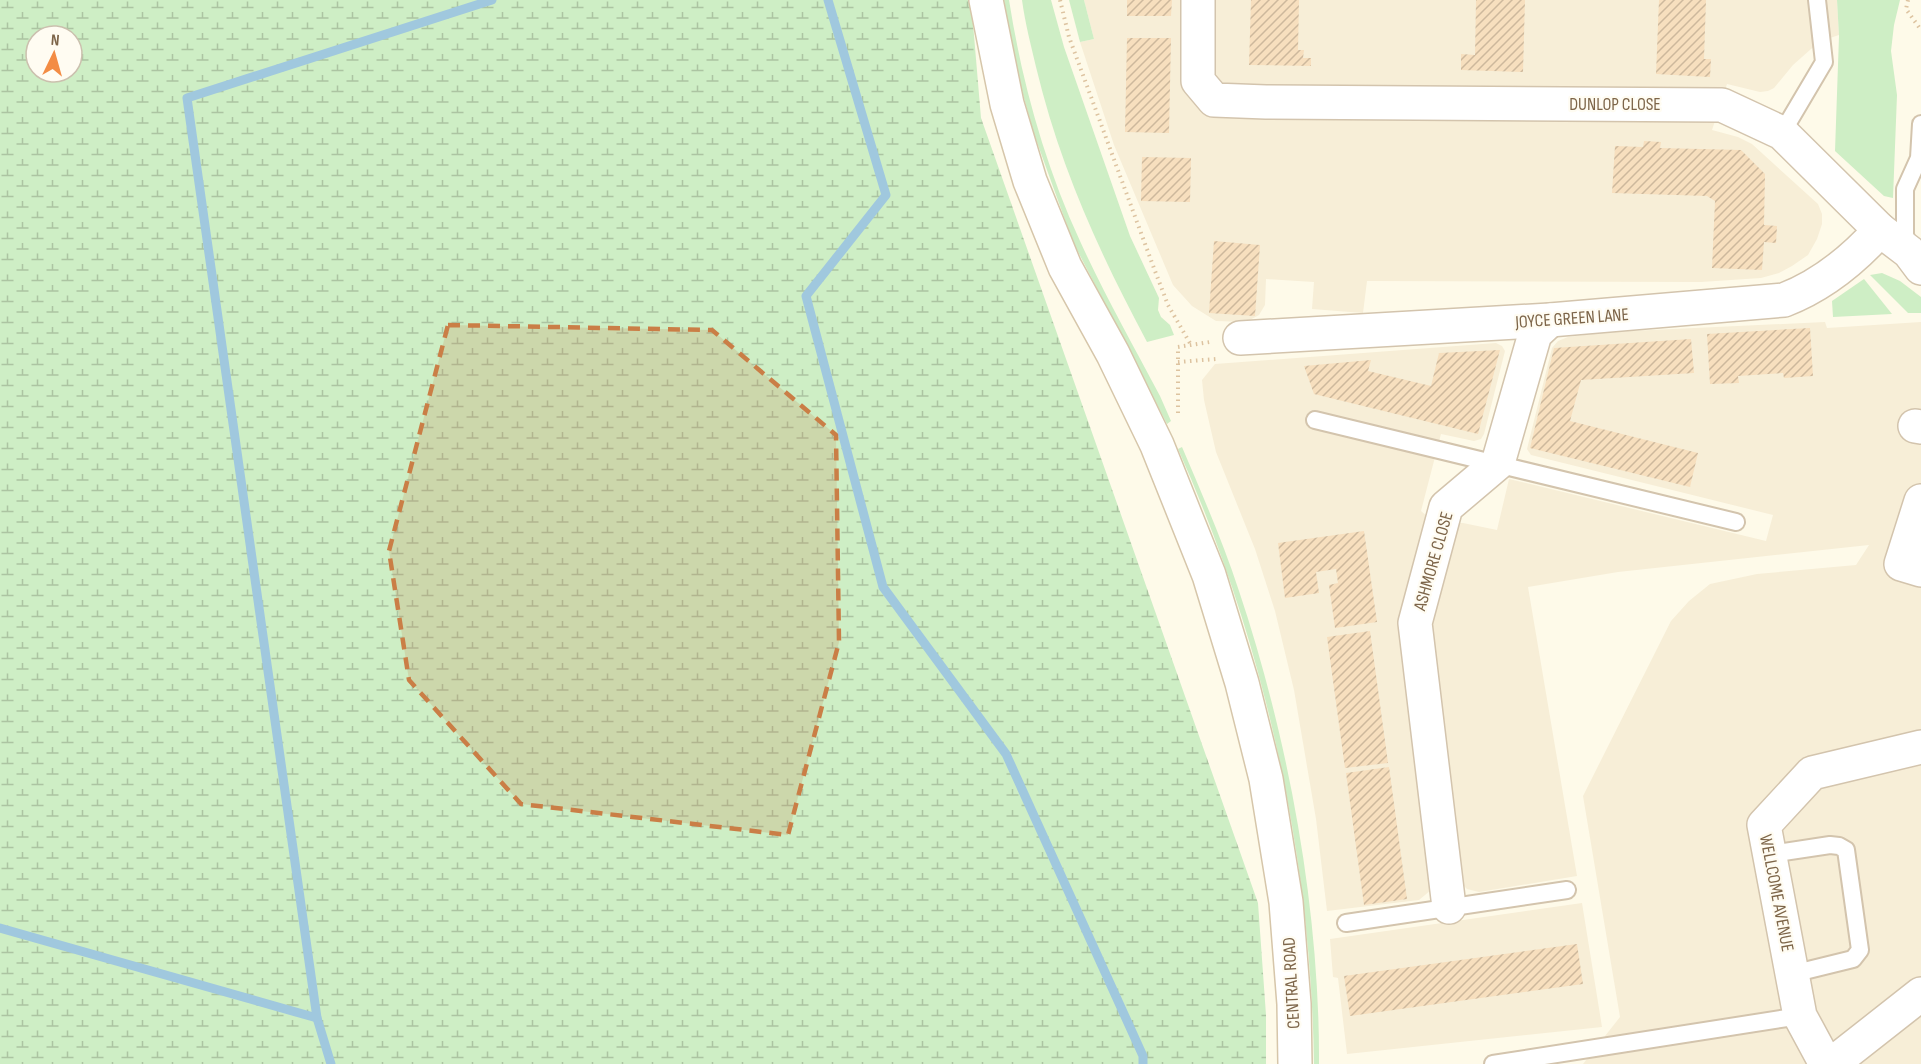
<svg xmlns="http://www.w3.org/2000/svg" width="1921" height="1064" font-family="'Sofia Sans Condensed',sans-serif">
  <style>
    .residential { fill: #f7eed7 }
    .green { fill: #ceeec5 }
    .wetland { fill: url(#wetland-marsh); fill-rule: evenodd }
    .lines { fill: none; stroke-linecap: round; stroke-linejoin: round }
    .stream { stroke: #a0c8de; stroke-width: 9 }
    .building { fill: url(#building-hatch) }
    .lane-casing { stroke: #d3c4ad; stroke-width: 20 }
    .street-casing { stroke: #d3c4ad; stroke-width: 36 }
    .secondary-casing { stroke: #d6c6aa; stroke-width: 36 }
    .path { stroke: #ddc3a0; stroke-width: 4; stroke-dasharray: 1.5 4.5; stroke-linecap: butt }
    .lane { stroke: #fff; stroke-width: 16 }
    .street { stroke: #fff; stroke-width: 33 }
    .secondary { stroke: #fff; stroke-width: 33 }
    .marked { fill: #ca7e46; fill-opacity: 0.2; stroke: #ca7e46; stroke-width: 4.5; stroke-dasharray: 12 8; stroke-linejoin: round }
    .labels { text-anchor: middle; stroke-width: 4.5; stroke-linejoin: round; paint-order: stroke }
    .street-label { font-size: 18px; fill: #7d6549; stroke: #fffcf2 }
  </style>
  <defs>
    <pattern id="wetland-marsh" width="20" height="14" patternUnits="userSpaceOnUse" patternTransform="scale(1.5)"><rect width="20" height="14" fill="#ceeec5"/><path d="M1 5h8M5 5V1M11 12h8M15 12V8" fill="none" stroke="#acc4a2"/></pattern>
    <pattern id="building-hatch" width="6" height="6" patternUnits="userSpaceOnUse" patternTransform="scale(1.5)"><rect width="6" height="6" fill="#f7dfbe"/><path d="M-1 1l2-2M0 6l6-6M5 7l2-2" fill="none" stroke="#cdb89c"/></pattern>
  </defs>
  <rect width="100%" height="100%" fill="#fefae9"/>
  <g class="residential">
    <polygon points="1084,0 1837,0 1839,35 1827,39 1811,49 1793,65 1774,88 1768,91 1760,92 1727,84 1712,130 1738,137 1752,144 1818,204 1822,214 1822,224 1817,239 1808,255 1792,266 1779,273 1761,278 1701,282 1367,281 1363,313 1312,309 1314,282 1266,279 1265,305 1259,315 1246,322 1216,321 1192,306 1173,285 1114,145 1080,42 1094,39"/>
    <polygon points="1825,322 1827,328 1921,322 1921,1064 1583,1064 1620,1017 1583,796 1671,621 1689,601 1710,584 1757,574 1856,565 1869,545 1618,572 1528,587 1577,876 1479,892 1467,889 1461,883 1427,644 1455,523 1463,523 1497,530 1509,479 1766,541 1773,515 1531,455 1527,449 1552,348 1558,341 1568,337 1609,332"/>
    <polygon points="1496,343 1502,346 1505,351 1484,434 1481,439 1474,441 1441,434 1421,511 1429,518 1401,610 1400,630 1431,890 1419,900 1327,911 1316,819 1294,690 1275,611 1255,549 1216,452 1204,400 1202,380 1215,364"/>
    <polygon points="1582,903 1602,1027 1347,1054 1338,978 1333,977 1330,939"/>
  </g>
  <g class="green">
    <path d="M 1004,0 L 1009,0 C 1022,83 1045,165 1080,241 C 1104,294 1133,345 1160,396 L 1171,421 L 1167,424 L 1073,242 L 1034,134 L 1015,66 Z"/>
    <path d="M 1022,0 L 1051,0 L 1064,47 L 1130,236 L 1159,298 L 1158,310 L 1161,317 L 1170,325 L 1174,335 L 1147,342 C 1099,252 1060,167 1036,67 C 1031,45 1025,23 1022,0 Z"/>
    <polygon points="1069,0 1084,0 1094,39 1080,42"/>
    <polygon points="1837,0 1900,0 1894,25 1891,51 1897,95 1893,198 1884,196 1835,151 1839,36"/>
    <polygon points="1882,273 1900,281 1921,297 1921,313 1908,313 1870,275"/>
    <polygon points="1864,279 1892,314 1833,317 1832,301"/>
    <path d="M 1182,447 C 1202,494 1223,542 1239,591 C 1288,737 1320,909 1319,1064 L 1314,1064 C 1311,853 1264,641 1178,449 Z"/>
  </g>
  <path class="wetland" d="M 0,0 L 971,0 L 981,118 L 1258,903 L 1266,1015 L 1266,1064 L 0,1064 ZM 36,36 L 72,36 L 72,72 L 36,72 Z"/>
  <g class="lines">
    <g class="stream">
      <polyline points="828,0 886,195 806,296 883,587 1006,754 1143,1056 1143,1064"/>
      <polyline points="0,928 317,1018"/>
      <polyline points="331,1064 317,1018 187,98 492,0"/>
    </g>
  </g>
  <g class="building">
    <polygon points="1127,0 1172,0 1171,16 1127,16"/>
    <polygon points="1251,0 1299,0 1298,50 1304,50 1303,58 1311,58 1311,66 1249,65"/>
    <polygon points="1476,0 1525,0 1523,72 1461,70 1461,54 1475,55"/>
    <polygon points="1659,0 1706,0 1704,59 1711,59 1710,77 1656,74"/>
    <polygon points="1127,38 1171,38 1169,133 1125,132"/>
    <polygon points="1644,141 1661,142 1660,148 1741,150 1765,174 1764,225 1777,226 1776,243 1764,242 1762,270 1712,268 1715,201 1707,196 1612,193 1615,146 1643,147"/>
    <polygon points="1142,157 1191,158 1190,202 1141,201"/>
    <polygon points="1214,241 1260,245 1255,316 1209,313"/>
    <polygon points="1810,328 1813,376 1784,378 1783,373 1738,376 1739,383 1710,384 1707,334"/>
    <polygon points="1691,339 1694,373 1581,380 1570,421 1698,453 1690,487 1530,448 1554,348"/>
    <polygon points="1500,350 1478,434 1314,394 1304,366 1371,360 1368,371 1431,386 1439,353"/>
    <polygon points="1364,531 1377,622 1335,628 1329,585 1338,583 1336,569 1316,572 1319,593 1285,598 1278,543"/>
    <polygon points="1370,631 1388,763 1345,768 1327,637"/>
    <polygon points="1389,767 1407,899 1364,905 1346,773"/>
    <polygon points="1577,944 1583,984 1350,1016 1344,976"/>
  </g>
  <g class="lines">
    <defs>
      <g id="lane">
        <polyline points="1782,133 1824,62 1817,0"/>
        <polyline points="1908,249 1905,234 1905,189 1919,158 1921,124"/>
        <polyline points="1315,420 1736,522"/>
        <polyline points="1770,854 1830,845 1839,846 1846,850 1860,950 1853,959 1792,974"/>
        <polyline points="1346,923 1567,890"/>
        <polyline points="1493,1064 1800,1016"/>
      </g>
      <g id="street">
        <polyline points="1198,0 1198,81 1214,100 1266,102 1722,105 1782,133 1880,230 1909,252 1921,268"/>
        <path d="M 1240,338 L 1550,320 L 1784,300 C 1823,285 1853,260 1880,230"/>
        <polyline points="1915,426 1921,427"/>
        <polyline points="1921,501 1901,564 1921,570"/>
        <polyline points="1449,907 1415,623 1446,507 1498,463 1535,334 1550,320"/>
        <polyline points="1826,1064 1800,1016 1764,825 1812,773 1921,747"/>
        <polyline points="1832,1064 1921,994"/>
      </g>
      <polyline id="secondary" points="986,0 1007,104 1030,181 1065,267 1113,354 1157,445 1209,575 1242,683 1266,779 1286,902 1294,1004 1295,1064"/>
    </defs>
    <use href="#lane" class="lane-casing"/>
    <use href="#street" class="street-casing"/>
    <use href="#secondary" class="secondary-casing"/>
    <g class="path">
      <polyline points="1060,0 1069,37 1155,271 1168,305 1191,345"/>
      <polyline points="1908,0 1906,9 1921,30"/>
      <polyline points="1178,362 1216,359"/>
      <polyline points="1178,413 1178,347 1210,342"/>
    </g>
    <use href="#lane" class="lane"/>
    <use href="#street" class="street"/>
    <use href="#secondary" class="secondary"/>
  </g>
  <path class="marked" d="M 448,325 L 712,330 L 836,435 L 839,642 L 788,835 L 521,804 L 409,680 L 389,551 Z"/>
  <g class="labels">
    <g class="street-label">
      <text x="1615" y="110">DUNLOP CLOSE</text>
      <text transform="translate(1572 318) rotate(-4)" y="6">JOYCE GREEN LANE</text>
      <text transform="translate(1433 561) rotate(-74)" y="6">ASHMORE CLOSE</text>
      <text transform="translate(1777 893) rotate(79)" y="6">WELLCOME AVENUE</text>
      <text transform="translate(1291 983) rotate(-93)" y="6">CENTRAL ROAD</text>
    </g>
  </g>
  <g transform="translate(54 54) rotate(5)"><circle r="28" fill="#fffcf2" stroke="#cbc0ae" stroke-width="1.5"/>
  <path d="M0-4.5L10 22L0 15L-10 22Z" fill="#f38c44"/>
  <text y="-9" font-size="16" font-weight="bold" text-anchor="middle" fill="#7d6549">N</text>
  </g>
</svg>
